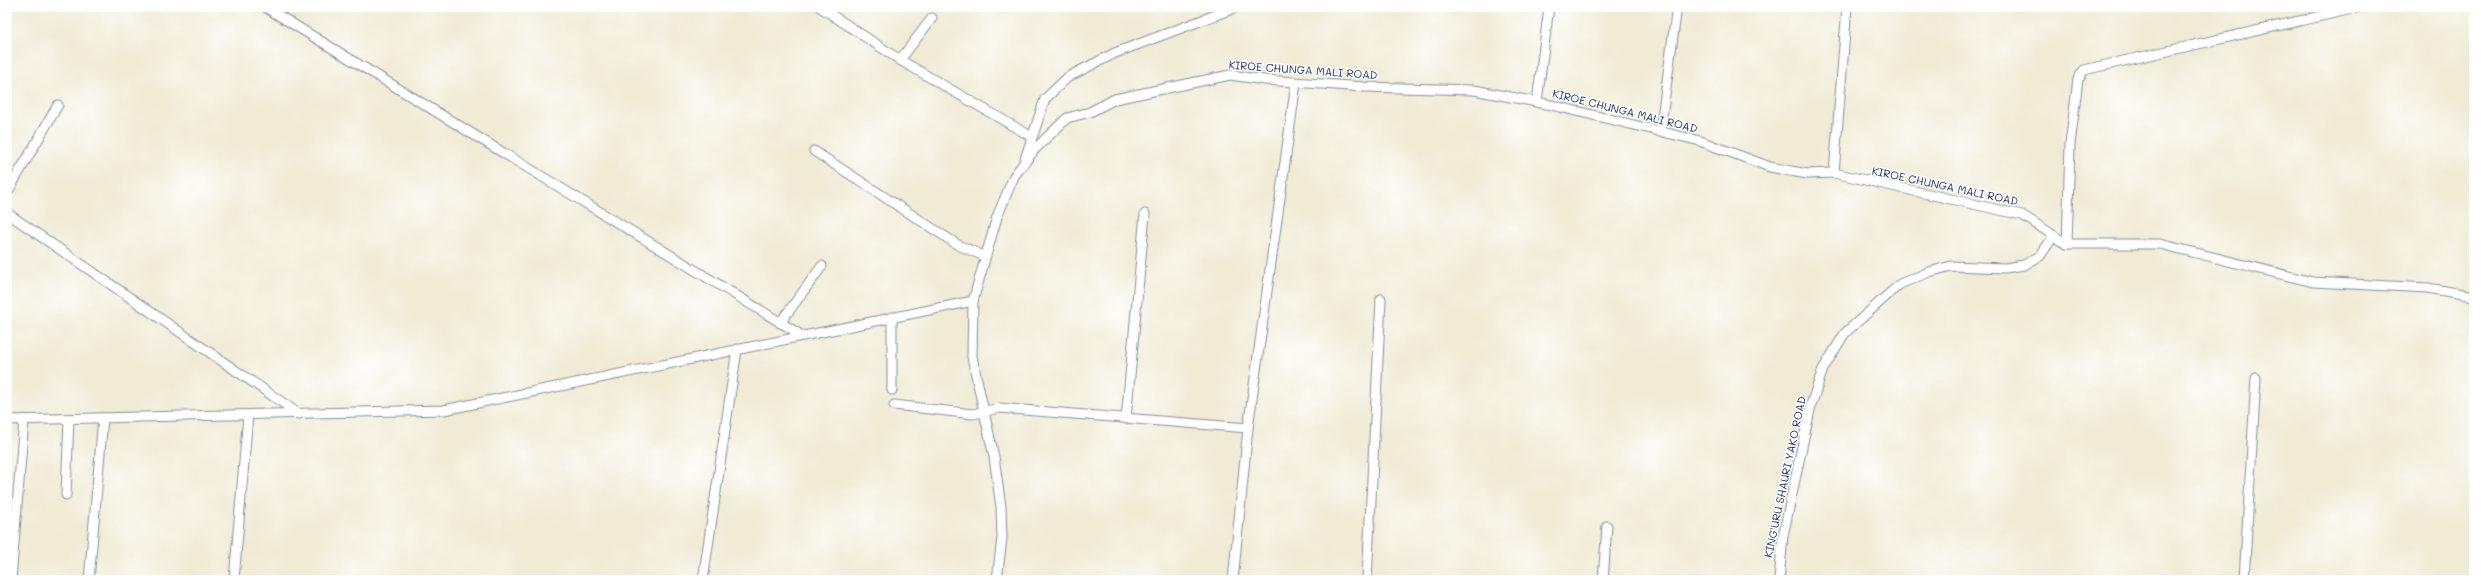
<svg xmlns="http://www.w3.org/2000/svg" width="2481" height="587" font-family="Mali,sans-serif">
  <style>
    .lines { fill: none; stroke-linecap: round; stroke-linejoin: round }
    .minor-casing { stroke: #868d9a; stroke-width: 11 }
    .minor { stroke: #fff; stroke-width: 9 }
    .labels { text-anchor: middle; stroke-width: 3; stroke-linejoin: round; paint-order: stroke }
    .street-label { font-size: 11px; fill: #1b2f5e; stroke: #fff }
  </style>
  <rect width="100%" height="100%" fill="#fff"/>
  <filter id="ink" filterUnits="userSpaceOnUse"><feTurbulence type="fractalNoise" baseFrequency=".025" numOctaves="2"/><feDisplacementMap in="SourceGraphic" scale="8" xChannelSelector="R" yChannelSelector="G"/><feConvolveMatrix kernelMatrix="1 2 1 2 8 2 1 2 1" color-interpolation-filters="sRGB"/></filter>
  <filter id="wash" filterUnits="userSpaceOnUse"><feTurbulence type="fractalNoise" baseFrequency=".012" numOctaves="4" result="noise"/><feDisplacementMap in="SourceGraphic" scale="16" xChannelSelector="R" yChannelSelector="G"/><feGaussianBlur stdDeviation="0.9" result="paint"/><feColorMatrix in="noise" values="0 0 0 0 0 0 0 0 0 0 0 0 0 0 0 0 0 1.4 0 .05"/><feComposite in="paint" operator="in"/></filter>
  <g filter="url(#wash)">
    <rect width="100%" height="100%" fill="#f0ebd5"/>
  </g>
  <g filter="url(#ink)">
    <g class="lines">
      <defs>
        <g id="minor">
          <polyline points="265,7 801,335"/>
          <polyline points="820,7 900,60 1032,137"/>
          <polyline points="900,60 932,18"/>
          <polyline points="1537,102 1549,7"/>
          <polyline points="1660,132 1677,7"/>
          <polyline points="814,151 958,245 984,256"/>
          <polyline points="1025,159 1045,99 1068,77 1115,53 1237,7"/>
          <polyline points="1834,173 1847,7"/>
          <polyline points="7,193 58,105"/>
          <polyline points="7,213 299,414"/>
          <polyline points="2067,244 2070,145 2078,79 2084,70 2361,7"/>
          <polyline points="780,323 822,266"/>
          <polyline points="892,390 892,317"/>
          <polyline points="894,405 973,414 999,408 1248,428"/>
          <polyline points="1126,419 1145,214"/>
          <polyline points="7,420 444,410 973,301"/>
          <polyline points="66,495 69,419"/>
          <polyline points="11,580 24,420"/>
          <polyline points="89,580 103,418"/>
          <polyline points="234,580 248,415"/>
          <polyline points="703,580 737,349"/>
          <polyline points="997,580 1002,538 1001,507 994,457 972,357 973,301 997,217 1014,176 1035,149 1067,118 1090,112 1115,99 1230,75 1265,80 1364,87 1474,90 1547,104 1700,141 1770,167 1807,174 1834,173 2022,215 2067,244"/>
          <polyline points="1233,580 1248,428 1296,83"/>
          <polyline points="1367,580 1381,299"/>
          <polyline points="1603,580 1607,526"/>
          <polyline points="1779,580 1783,536 1811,405 1823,369 1845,333 1900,284 1929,272 1951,266 2005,268 2024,265 2040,256 2053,237 2067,244 2160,244 2313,282 2428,288 2474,296"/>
          <polyline points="2244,580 2256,378"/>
        </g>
      </defs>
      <use href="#minor" class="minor-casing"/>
      <use href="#minor" class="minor"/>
    </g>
  </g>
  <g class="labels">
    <g class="street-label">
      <text transform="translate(1303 70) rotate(4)" y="4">KIROE CHUNGA MALI ROAD</text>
      <text transform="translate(1625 111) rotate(14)" y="4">KIROE CHUNGA MALI ROAD</text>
      <text transform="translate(1945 186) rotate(12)" y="4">KIROE CHUNGA MALI ROAD</text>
      <text transform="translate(1785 477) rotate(-78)" y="4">KING'URU SHAURI YAKO ROAD</text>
    </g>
  </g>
  <rect width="2481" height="587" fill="none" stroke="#fff" stroke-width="24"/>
</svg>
